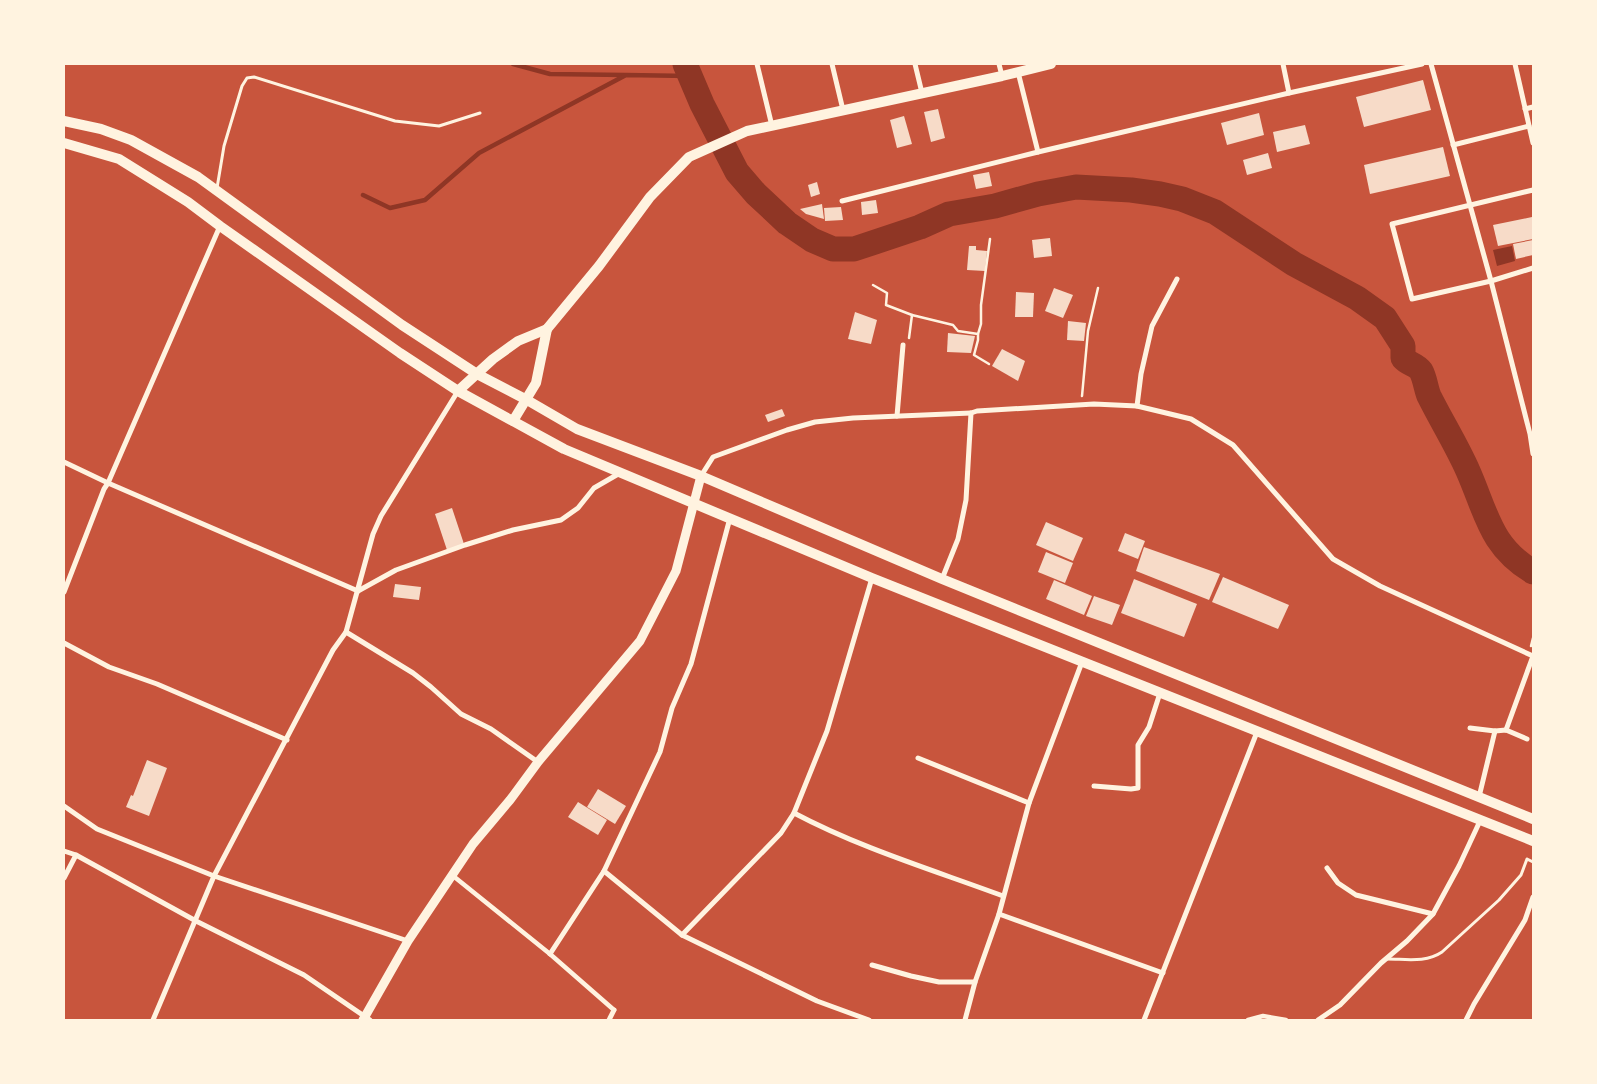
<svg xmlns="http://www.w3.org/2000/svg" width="1597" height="1084" font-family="'Nunito Sans',sans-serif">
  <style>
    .water { fill: #8f3625 }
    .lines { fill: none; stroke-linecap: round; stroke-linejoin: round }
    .stream { stroke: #8f3625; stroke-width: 4.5 }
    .river { stroke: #8f3625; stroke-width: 25 }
    .building { fill: #f7dbc8 }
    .path { stroke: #fff3e0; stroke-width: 2.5 }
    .service { stroke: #fff3e0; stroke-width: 3 }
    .pedestrian { stroke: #fff3e0; stroke-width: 4.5 }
    .minor { stroke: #fff3e0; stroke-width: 5 }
    .tertiary { stroke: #fff3e0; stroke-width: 9 }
    .secondary { stroke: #fff3e0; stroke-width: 10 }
    .primary { stroke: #fff3e0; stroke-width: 10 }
  </style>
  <rect width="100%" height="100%" fill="#c8553d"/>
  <polygon class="water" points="1512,246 1515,261 1497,266 1493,250"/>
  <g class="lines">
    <g class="stream">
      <polyline points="513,64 550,74 625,75"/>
      <polyline points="363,195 390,208 425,200 479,153 626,75 689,76"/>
    </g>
    <path class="river" d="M 685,64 L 702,104 L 737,172 L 756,194 L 787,223 L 812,240 L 833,249 L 854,249 L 920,227 L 949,214 L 995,206 L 1038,194 L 1076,187 L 1131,190 L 1160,194 L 1182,199 L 1215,212 L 1294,264 L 1357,298 L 1385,318 L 1403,346 L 1403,358 C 1408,364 1416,364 1421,371 C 1425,378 1426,389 1429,396 C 1442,422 1457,446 1468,471 C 1487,514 1490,546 1533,572"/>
  </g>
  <g class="building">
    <polygon points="1423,80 1431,110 1364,127 1356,97"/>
    <polygon points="938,109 945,138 931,142 924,112"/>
    <polygon points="1259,113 1264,135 1227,145 1221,123"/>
    <polygon points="904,116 912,144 897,148 890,120"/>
    <polygon points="1305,125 1310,144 1277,152 1273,132"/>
    <polygon points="1443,147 1450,176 1370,194 1364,165"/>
    <polygon points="1268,153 1272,168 1247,175 1243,160"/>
    <polygon points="989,172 992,186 976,189 973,175"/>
    <polygon points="817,182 820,194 811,197 808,185"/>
    <polygon points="876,200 878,213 862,215 861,202"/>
    <polygon points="822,204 824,219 806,214 800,209"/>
    <polygon points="841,207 843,220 825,221 824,208"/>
    <polygon points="1532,217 1533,239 1498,246 1493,225"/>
    <polygon points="1050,238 1052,256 1034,258 1032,240"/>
    <polygon points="1533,240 1533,255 1516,259 1513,244"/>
    <polygon points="969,246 976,246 976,250 987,251 985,271 967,270"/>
    <polygon points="1054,288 1073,295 1063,318 1045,311"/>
    <polygon points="1016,292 1034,293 1033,317 1015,317"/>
    <polygon points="855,312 877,320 871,344 848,339"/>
    <polygon points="1068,321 1086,323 1084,341 1067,340"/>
    <polygon points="948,333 975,336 971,353 947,352"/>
    <polygon points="1002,349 1025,361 1018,381 992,366"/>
    <polygon points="782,409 785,416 768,422 765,415"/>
    <polygon points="452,508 464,544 447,550 435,514"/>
    <polygon points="1046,522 1083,538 1073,561 1036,545"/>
    <polygon points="1125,533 1145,541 1138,559 1118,551"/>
    <polygon points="1144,547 1220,574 1209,600 1136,571"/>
    <polygon points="1046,552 1073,563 1065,583 1038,572"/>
    <polygon points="1223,577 1289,605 1278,629 1212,602"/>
    <polygon points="1134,579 1197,604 1184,637 1121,613"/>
    <polygon points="1054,580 1092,596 1084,615 1046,599"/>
    <polygon points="395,584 421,587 419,600 393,597"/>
    <polygon points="1094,596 1120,605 1112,625 1086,616"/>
    <polygon points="147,760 167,768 149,816 126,807 131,795 133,796"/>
    <polygon points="598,789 626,806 615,824 587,807"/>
    <polygon points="578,802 607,820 598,835 568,817"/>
  </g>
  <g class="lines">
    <g class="path">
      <polyline points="873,285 887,293 886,305 912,315"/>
      <polyline points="978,334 981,324 981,305 990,239"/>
      <polyline points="909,338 912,315 953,325 958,331 978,334 978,340 974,355 989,364"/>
      <polyline points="1082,396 1088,331 1098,288"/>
      <polyline points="1531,646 1533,638"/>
    </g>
    <g class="service">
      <polyline points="217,188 224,146 242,86 247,78 254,77 395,121 439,126 480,113"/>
      <path d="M 1387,959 C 1406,959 1426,963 1442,952 L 1499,900 L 1521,875 L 1527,859 L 1533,862"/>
    </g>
    <g class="pedestrian">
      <polyline points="452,875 550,954 614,1010"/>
      <polyline points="1248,1020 1263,1016 1286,1020"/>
    </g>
    <g class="minor">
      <polyline points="757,64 772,126"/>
      <polyline points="832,64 843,110"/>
      <polyline points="915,64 922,93"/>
      <polyline points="999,64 1002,76"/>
      <polyline points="1283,64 1289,93"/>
      <polyline points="1431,64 1491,281 1530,434 1533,454"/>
      <polyline points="1515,64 1533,143"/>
      <polyline points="1018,72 1038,152"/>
      <polyline points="1525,109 1533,107"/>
      <polyline points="1453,145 1529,126"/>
      <polyline points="1533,190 1392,224 1412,299 1491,281 1533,268"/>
      <polyline points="842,201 1038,152 1289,93 1422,64"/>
      <polyline points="1137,406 1141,374 1152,326 1177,279"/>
      <polyline points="897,416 903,345"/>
      <polyline points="64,462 108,483 358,591"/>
      <polyline points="701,476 713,457 787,430 815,422 853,418 971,413 977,411 1094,404 1137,406 1191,419 1233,445 1333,559 1380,586 1533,656"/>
      <polyline points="942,579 958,539 966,500 971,413"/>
      <polyline points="358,591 396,570 465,545 513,530 561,520 578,508 594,488 620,473"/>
      <polyline points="64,592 104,489 108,483 220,226"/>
      <polyline points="346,632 413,673 431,687 461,714 491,729 538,762"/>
      <polyline points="64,643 109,667 157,684 287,740"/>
      <polyline points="1470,728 1495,731 1506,730 1527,739"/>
      <polyline points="1506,730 1533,656"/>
      <polyline points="918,758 1029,803"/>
      <polyline points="1094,786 1131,789 1138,788 1138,745 1149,727 1160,693"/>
      <polyline points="1479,797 1495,731"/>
      <polyline points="64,806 97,829 214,876 408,941"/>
      <path d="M 794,813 C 860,848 933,870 1003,896"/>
      <polyline points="64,851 76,855 196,921 304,975 370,1020"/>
      <polyline points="1327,868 1338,883 1356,895 1433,914"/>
      <polyline points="604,871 682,935 817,1001 869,1020"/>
      <polyline points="64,878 76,855"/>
      <polyline points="999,914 1163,973"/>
      <polyline points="682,935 781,833 794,813 827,731 872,578"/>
      <polyline points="550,954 604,871 660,752 672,708 691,664 730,518"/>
      <polyline points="872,965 911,976 939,982 975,982"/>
      <polyline points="153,1020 214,876 333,650 346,632 373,534 381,516 458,391"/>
      <polyline points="609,1020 614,1010"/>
      <polyline points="965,1020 975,982 999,914 1029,803 1082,662"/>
      <polyline points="1144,1020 1257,732"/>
      <polyline points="1318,1020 1340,1005 1381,963 1407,941 1433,914 1459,866 1480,821"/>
      <polyline points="1466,1020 1474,1004 1525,920 1533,897"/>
    </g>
    <polyline class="tertiary" points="363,1020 408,941 473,844 510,800 538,762 640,641 676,571 701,476"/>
    <g class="secondary">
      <polyline points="458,391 493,359 518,341 547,329 599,266 650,197 689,157 747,131 1002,76 1051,64"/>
      <polyline points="513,421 536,383 547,329"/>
    </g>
    <g class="primary">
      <polyline points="64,121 101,129 131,140 198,177 402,325 477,374 527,400 577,429 701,476 942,579 1533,819"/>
      <polyline points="64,143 119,159 188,202 220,226 400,353 458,391 564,449 872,578 1533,841"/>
    </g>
  </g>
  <rect width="1597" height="1084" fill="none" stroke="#fff3e0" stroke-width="130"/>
</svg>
